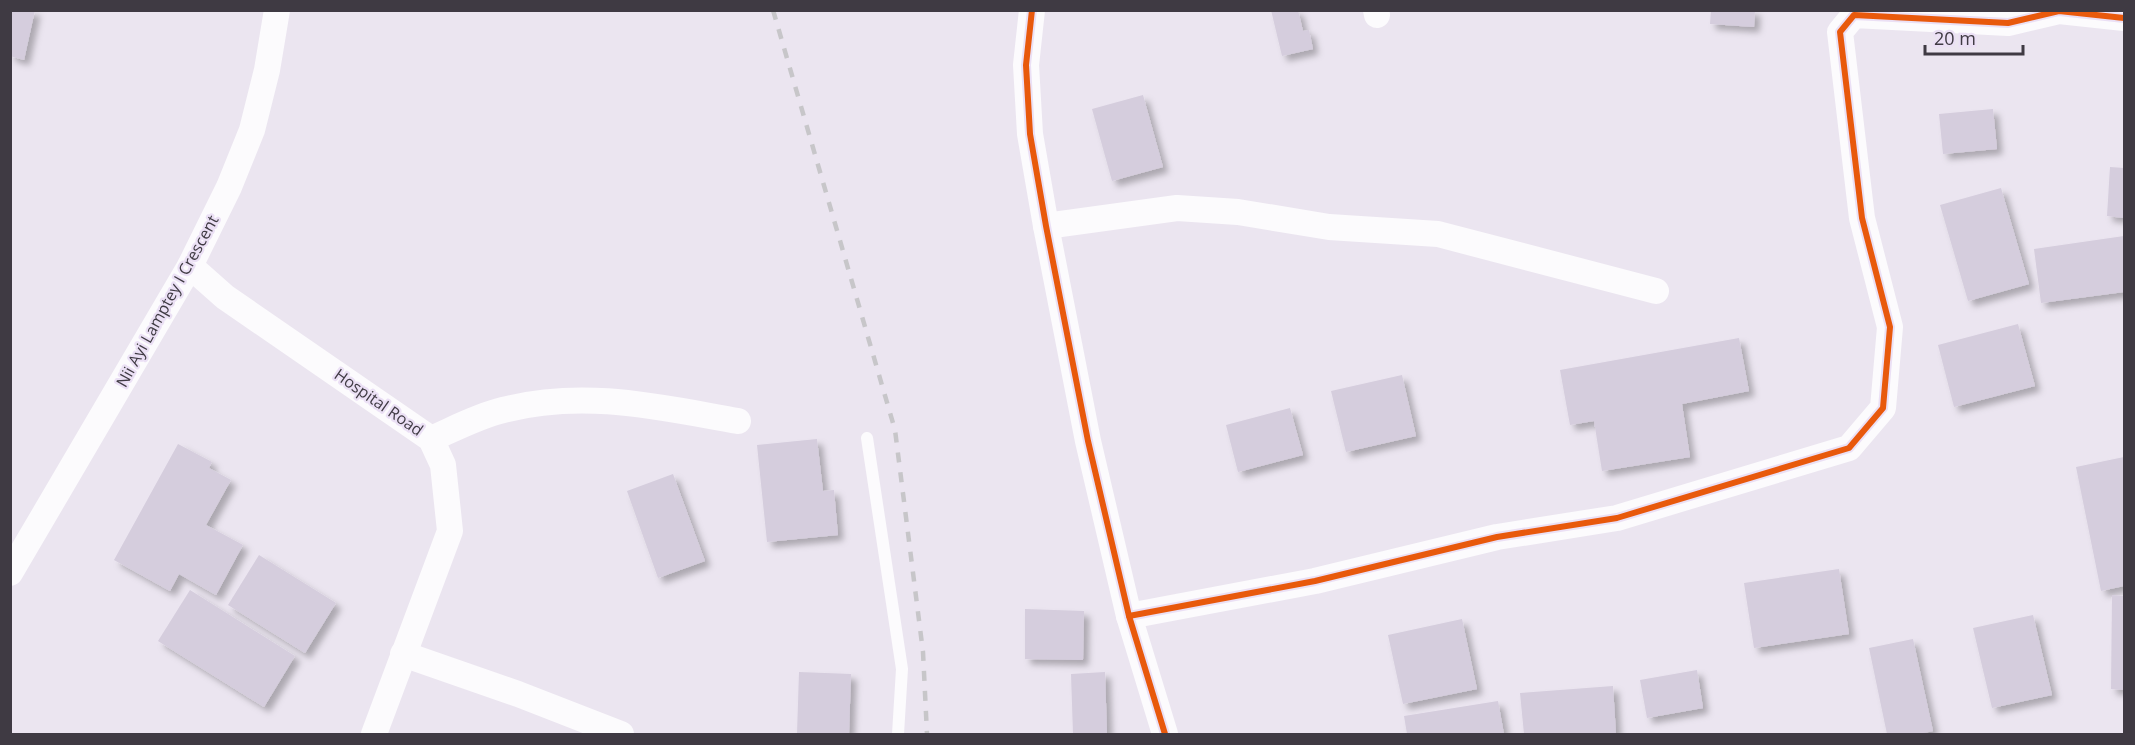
<svg xmlns="http://www.w3.org/2000/svg" width="2135" height="745" font-family="'Open Sans',sans-serif">
  <style>
    .building { fill: #d5cddd; filter: url(#shadow) }
    .lines { fill: none; stroke-linecap: round; stroke-linejoin: round }
    .service { stroke: #fcfbfd; stroke-width: 12 }
    .minor { stroke: #fcfbfd; stroke-width: 26 }
    .rail { stroke: #c7c6c9; stroke-width: 4.5; stroke-dasharray: 10 10; stroke-linecap: butt }
    .cycleway-casing { stroke: #ebe0f5; stroke-width: 10 }
    .cycleway { stroke: #e8590c; stroke-width: 6 }
    .labels { text-anchor: middle; stroke-width: 4.5; stroke-linejoin: round; paint-order: stroke }
    .street-label { font-size: 16px; fill: #3f3a43; stroke: #ebe0f5 }
  </style>
  <defs>
    <filter id="shadow"><feDropShadow dx="5.5" dy="5.5" stdDeviation="3" flood-color="#0004"/></filter>
  </defs>
  <rect width="100%" height="100%" fill="#ebe5f0"/>
  <g class="building">
    <polygon points="10,10 35,10 24,60 10,56"/>
    <polygon points="1271,10 1298,10 1303,31 1309,30 1313,49 1282,56"/>
    <polygon points="1711,10 1755,10 1754,27 1710,24"/>
    <polygon points="1143,95 1163,167 1112,181 1092,109"/>
    <polygon points="1993,109 1997,149 1943,154 1939,114"/>
    <polygon points="2110,167 2124,168 2124,218 2107,216"/>
    <polygon points="2001,188 2029,284 1968,301 1940,205"/>
    <polygon points="2124,236 2124,292 2041,303 2034,249"/>
    <polygon points="2018,324 2035,386 1954,407 1938,345"/>
    <polygon points="1739,338 1749,391 1682,404 1690,457 1602,471 1594,421 1570,425 1560,370"/>
    <polygon points="1402,375 1416,436 1346,452 1331,391"/>
    <polygon points="1290,408 1303,455 1238,472 1226,425"/>
    <polygon points="817,439 823,491 834,490 838,535 767,542 757,445"/>
    <polygon points="178,444 212,462 209,468 231,480 206,525 243,545 216,595 179,574 170,591 114,560"/>
    <polygon points="2124,457 2124,586 2101,591 2076,467"/>
    <polygon points="673,474 705,561 658,578 627,491"/>
    <polygon points="259,555 336,603 305,653 228,605"/>
    <polygon points="1839,569 1849,634 1754,648 1744,583"/>
    <polygon points="190,590 295,656 264,707 158,641"/>
    <polygon points="2112,595 2124,596 2124,690 2111,689"/>
    <polygon points="1025,609 1084,611 1083,660 1025,659"/>
    <polygon points="2033,615 2052,695 1992,708 1973,628"/>
    <polygon points="1462,619 1477,689 1403,704 1388,635"/>
    <polygon points="1913,639 1933,731 1919,734 1887,734 1869,648"/>
    <polygon points="1697,670 1703,708 1647,718 1640,680"/>
    <polygon points="799,672 851,674 849,734 797,734"/>
    <polygon points="1105,672 1107,734 1073,734 1071,674"/>
    <polygon points="1613,686 1616,734 1524,734 1520,693"/>
    <polygon points="1498,701 1504,734 1407,734 1404,716"/>
  </g>
  <g class="lines">
    <polyline class="service" points="867,438 902,669 898,734"/>
    <g class="minor">
      <polyline points="1032,10 1026,65 1030,134 1046,226 1088,441 1129,616 1165,734"/>
      <polyline points="1376,10 1377,15"/>
      <polyline points="1046,226 1177,208 1238,212 1329,227 1438,234 1656,291"/>
      <polyline points="190,266 225,297 431,439 443,465 450,531 374,734"/>
      <path d="M 431,439 C 454,429 478,416 503,410 C 584,389 658,407 738,421"/>
      <polyline points="10,573 190,266 229,187 252,130 267,70 277,10"/>
      <polyline points="1129,616 1315,581 1497,537 1617,518 1849,448 1883,408 1890,327 1862,218 1840,32 1854,15 2008,23 2059,11 2124,18"/>
      <polyline points="403,654 518,694 621,734"/>
    </g>
    <polyline class="rail" points="773,10 895,430 923,652 927,734"/>
    <defs>
      <g id="cycleway">
        <polyline points="1032,10 1026,65 1030,134 1046,226 1088,441 1129,616 1165,734"/>
        <polyline points="1129,616 1315,581 1497,537 1617,518 1849,448 1883,408 1890,327 1862,218 1840,32 1854,15 2008,23 2059,11 2124,18"/>
      </g>
    </defs>
    <use href="#cycleway" class="cycleway-casing"/>
    <use href="#cycleway" class="cycleway"/>
  </g>
  <g class="labels">
    <g class="street-label">
      <text transform="translate(167 301) rotate(-61)" y="6">Nii Ayi Lamptey I Crescent</text>
      <text transform="translate(379 402) rotate(35)" y="6">Hospital Road</text>
    </g>
  </g>
  <rect width="2135" height="745" fill="none" stroke="#3f3a43" stroke-width="24"/>
  <path d="M1925 45v9h98v-9" fill="none" stroke="#3f3a43" stroke-width="3"/>
  <text x="1934" y="45" font-size="18" fill="#3f3a43" stroke="#ebe0f5" stroke-width="4.5" paint-order="stroke">20 m</text>
</svg>
